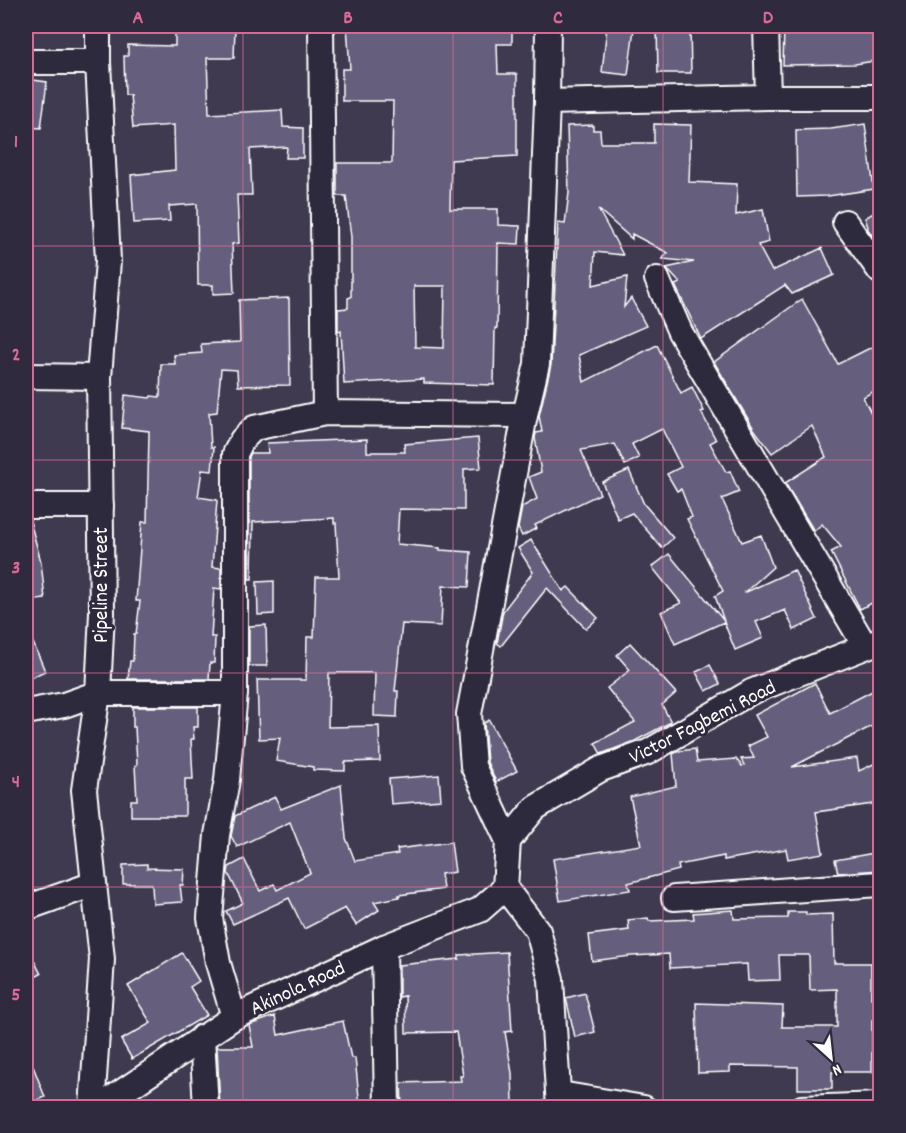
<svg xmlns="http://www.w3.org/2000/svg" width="906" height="1133" font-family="Dekko,sans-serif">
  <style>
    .building { fill: #655f7d; stroke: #fff; stroke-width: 1.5; fill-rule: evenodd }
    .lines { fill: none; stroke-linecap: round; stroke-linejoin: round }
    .minor-casing { stroke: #fff; stroke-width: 28 }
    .minor { stroke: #2f2a3d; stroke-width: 24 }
    .grid { fill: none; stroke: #d76994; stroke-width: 1.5; stroke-opacity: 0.55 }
    .labels { text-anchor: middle; stroke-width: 6; stroke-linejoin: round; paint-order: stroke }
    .street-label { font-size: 21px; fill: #fff; stroke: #2f2a3d }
    .neatline { fill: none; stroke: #d76994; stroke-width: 2 }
    .grid-label { font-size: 20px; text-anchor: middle; font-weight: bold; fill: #d76994 }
  </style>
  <rect width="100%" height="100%" fill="#3f3a50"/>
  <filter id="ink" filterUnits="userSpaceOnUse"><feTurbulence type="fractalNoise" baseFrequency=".0167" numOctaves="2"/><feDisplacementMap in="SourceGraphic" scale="12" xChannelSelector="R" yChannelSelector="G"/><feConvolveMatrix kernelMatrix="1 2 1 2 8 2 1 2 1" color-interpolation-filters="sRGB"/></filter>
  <g filter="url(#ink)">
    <g class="building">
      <polygon points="175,26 235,26 234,58 207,58 209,114 282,110 283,127 303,128 303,158 286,158 287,147 250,149 252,195 237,195 239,243 232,244 234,293 213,294 213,285 198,285 197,204 169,206 170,221 134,223 131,175 175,170 174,125 133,128 130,95 125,95 124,56 128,56 128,45 175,46"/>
      <path d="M 347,26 L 507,26 L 507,29 L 512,29 L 512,44 L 497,44 L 498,74 L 517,74 L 517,156 L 451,160 L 450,209 L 498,209 L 498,225 L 520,226 L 519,244 L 498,243 L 497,328 L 495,328 L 494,385 L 424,383 L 424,379 L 344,384 L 341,331 L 338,332 L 338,309 L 348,308 L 348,298 L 351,297 L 351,237 L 346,196 L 337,196 L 337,163 L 392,163 L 393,101 L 342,101 L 342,69 L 350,69 ZM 414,286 L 445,286 L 444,348 L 415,347 Z"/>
      <polygon points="607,26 634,28 628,75 602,72"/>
      <polygon points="818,26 880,26 880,60 855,64 783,65 784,27 818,28"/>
      <polygon points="690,27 691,73 658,73 657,28"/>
      <polygon points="26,79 47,82 41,128 26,127"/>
      <polygon points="654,124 691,125 689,182 737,184 736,215 763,209 769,242 758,245 772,271 822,248 834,275 792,294 785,285 701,339 675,285 680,283 666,268 694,262 662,259 668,253 632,234 632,239 598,209 623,255 595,252 593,285 627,277 624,307 631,298 646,326 579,355 584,382 657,345 681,393 692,387 704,411 701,412 716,440 710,443 726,472 730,471 739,492 722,499 742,542 761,535 773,567 744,593 794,570 817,619 794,630 785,610 756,622 763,638 735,650 724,622 675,644 661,612 681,603 652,567 669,554 724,621 715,596 723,591 687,519 692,517 681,489 677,491 667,474 681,467 662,429 632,444 639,458 625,465 615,444 581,450 600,494 535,525 537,528 522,536 518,528 522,507 537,499 529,477 541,472 535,438 536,433 542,432 539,416 551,365 558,223 565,224 569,193 567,126 593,125 593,130 600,130 601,143 654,143"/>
      <polygon points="865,124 874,189 828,196 797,197 796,130 831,129"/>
      <polygon points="880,209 880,247 867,228 868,227 865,218"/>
      <polygon points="289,298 290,385 238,386 237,370 221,369 217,412 209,413 211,447 214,447 212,471 202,470 198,497 217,500 212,567 221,568 221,589 214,588 211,637 215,637 214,663 210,663 209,679 128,679 130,661 133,661 134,634 136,634 140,601 136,601 142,522 147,522 149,434 149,431 122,428 125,395 150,398 151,396 160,397 161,364 175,364 174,355 202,353 201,344 240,342 239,300"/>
      <polygon points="802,299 838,364 880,343 880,388 863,397 880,431 880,599 860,609 831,552 841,547 822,524 814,531 785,483 826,457 812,426 772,453 754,429 714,362"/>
      <polygon points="478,438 481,468 464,469 464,510 399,509 397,544 440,548 440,550 471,552 469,587 443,586 441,626 402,624 395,691 398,691 397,717 374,716 375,673 329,673 328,727 379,726 380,761 345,762 345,771 313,770 313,767 276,761 280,738 259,739 257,680 306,680 307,637 314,637 316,577 339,577 336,523 334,523 334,518 253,522 252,579 249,579 249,457 251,453 268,453 267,443 367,439 367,452 405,452 404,444"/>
      <polygon points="629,470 644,504 673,538 662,548 632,513 618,519 602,482"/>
      <polygon points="30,521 41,562 45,599 26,601 26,522"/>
      <polygon points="531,540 563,591 568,587 598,618 586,629 547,588 501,646 497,643 503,611 533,572 518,548"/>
      <polygon points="274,581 274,614 258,615 257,582"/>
      <polygon points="266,625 267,666 249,666 249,626"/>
      <polygon points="26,626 45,671 26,680"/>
      <polygon points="630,643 676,693 662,705 671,722 635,741 601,754 595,743 635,722 607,688 630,670 617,655"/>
      <polygon points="710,665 720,684 706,691 696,672"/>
      <polygon points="815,683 830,713 880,687 880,722 792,767 857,758 859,771 880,761 880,803 816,812 823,853 788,859 786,849 724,860 724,856 678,865 679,870 628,883 630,890 560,901 553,859 641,845 630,797 676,786 673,754 679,751 695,749 697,762 736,759 742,766 744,765 741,759 754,758 748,746 767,737 755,715"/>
      <polygon points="133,707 198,707 198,727 193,727 194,739 191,739 193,779 185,779 185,816 131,816 131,800 137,800 135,766 137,765 135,727 133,727"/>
      <polygon points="489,720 517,771 496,782 487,762 484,723"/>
      <polygon points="439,775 441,800 391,804 389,779"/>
      <polygon points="341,785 346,838 355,861 398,854 397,849 451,842 455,872 441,874 443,889 399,895 399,897 374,902 379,910 356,925 345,908 304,929 289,898 233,924 226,911 243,903 228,873 229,867 244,859 260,891 274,884 277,890 310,873 290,822 237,847 231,836 235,816 275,797 281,809"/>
      <polygon points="880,852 880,870 838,873 835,860"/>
      <polygon points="147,864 147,868 184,869 183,885 180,885 182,902 153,904 152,884 123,884 123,865"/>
      <polygon points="733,910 734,919 788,918 788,912 806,912 806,915 833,914 834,963 871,963 871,998 877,998 877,1020 872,1020 872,1072 832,1072 832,1089 798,1089 798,1067 730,1066 730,1072 698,1073 696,1003 783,1006 782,1027 837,1027 837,989 810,990 809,955 779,955 780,980 748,981 747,964 670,968 669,954 631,956 592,961 589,935 629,930 628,920 648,918 649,921 694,919 693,913"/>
      <polygon points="26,945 41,974 26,982"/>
      <polygon points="507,952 512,1031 505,1032 512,1073 513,1103 451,1107 402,1107 401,1083 461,1081 460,1076 463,1076 456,1032 406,1033 405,996 399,997 399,965 459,959 459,955"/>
      <polygon points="182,953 199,981 190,987 207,1015 132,1059 121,1040 151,1023 128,986"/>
      <polygon points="585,993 595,1032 575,1037 566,998"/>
      <polygon points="275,1016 278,1035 343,1021 351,1058 355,1058 360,1107 220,1107 217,1047 253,1047 249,1025"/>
      <polygon points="26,1048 45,1097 26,1105"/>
    </g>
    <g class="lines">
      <defs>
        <g id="minor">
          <polyline points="321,26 325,413"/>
          <polyline points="766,26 768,97"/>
          <polyline points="26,62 98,62"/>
          <polyline points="547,102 768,97 875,97 880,95"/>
          <polyline points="845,222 880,271"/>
          <polyline points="657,279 680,332 865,646"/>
          <polyline points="26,376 99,377"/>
          <polyline points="26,506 101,506"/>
          <polyline points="26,712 64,705 98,693 235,693"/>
          <polyline points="508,841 535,808 601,769 648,752 751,692 880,641"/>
          <polyline points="505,888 508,841 473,766 469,714 525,415 537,364 547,102 548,26"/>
          <polyline points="505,888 538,931 551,979 559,1108"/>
          <polyline points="674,898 880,884"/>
          <polyline points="26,908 94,884"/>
          <polyline points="384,947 387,1108"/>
          <polyline points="234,1017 218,963 210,918 217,835 227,780 235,693 235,454 242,440 254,428 325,413 525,415"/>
          <polyline points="202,1037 206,1108"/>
          <polyline points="560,1094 644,1108"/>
          <polyline points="92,1108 102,959 84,790 98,693 102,613 99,377 108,261 98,62 98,26"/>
          <polyline points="98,1108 234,1017 384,947 480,910 505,888"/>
          <polyline points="802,1108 880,1105"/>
        </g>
      </defs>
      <use href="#minor" class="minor-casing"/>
      <use href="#minor" class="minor"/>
    </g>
  </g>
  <path class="grid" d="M 243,26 L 243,1108M 453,26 L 453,1108M 663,26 L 663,1108M 26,246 L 880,246M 26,460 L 880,460M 26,673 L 880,673M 26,887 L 880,887"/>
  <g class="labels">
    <g class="street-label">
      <text transform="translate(100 585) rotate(-90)" y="7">Pipeline Street</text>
      <text transform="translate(702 721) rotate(-27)" y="7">Victor Fagbemi Road</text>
      <text transform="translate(297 987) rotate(-25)" y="7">Akinola Road</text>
    </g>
  </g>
  <rect width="906" height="1133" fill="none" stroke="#2f2a3d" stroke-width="66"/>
  <g transform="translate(831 1058) rotate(153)" stroke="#2f2a3d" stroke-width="4.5" paint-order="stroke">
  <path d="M0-4.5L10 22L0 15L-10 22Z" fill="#ffffff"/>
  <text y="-9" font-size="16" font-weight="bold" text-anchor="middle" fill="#ffffff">N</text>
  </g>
  <rect x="33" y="33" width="840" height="1067" class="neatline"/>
  <g class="grid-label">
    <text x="138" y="23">A</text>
    <text x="348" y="23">B</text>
    <text x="558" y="23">C</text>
    <text x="768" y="23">D</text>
    <text x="16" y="147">1</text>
    <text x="16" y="360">2</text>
    <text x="16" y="573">3</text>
    <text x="16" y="787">4</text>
    <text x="16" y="1000">5</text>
  </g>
</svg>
